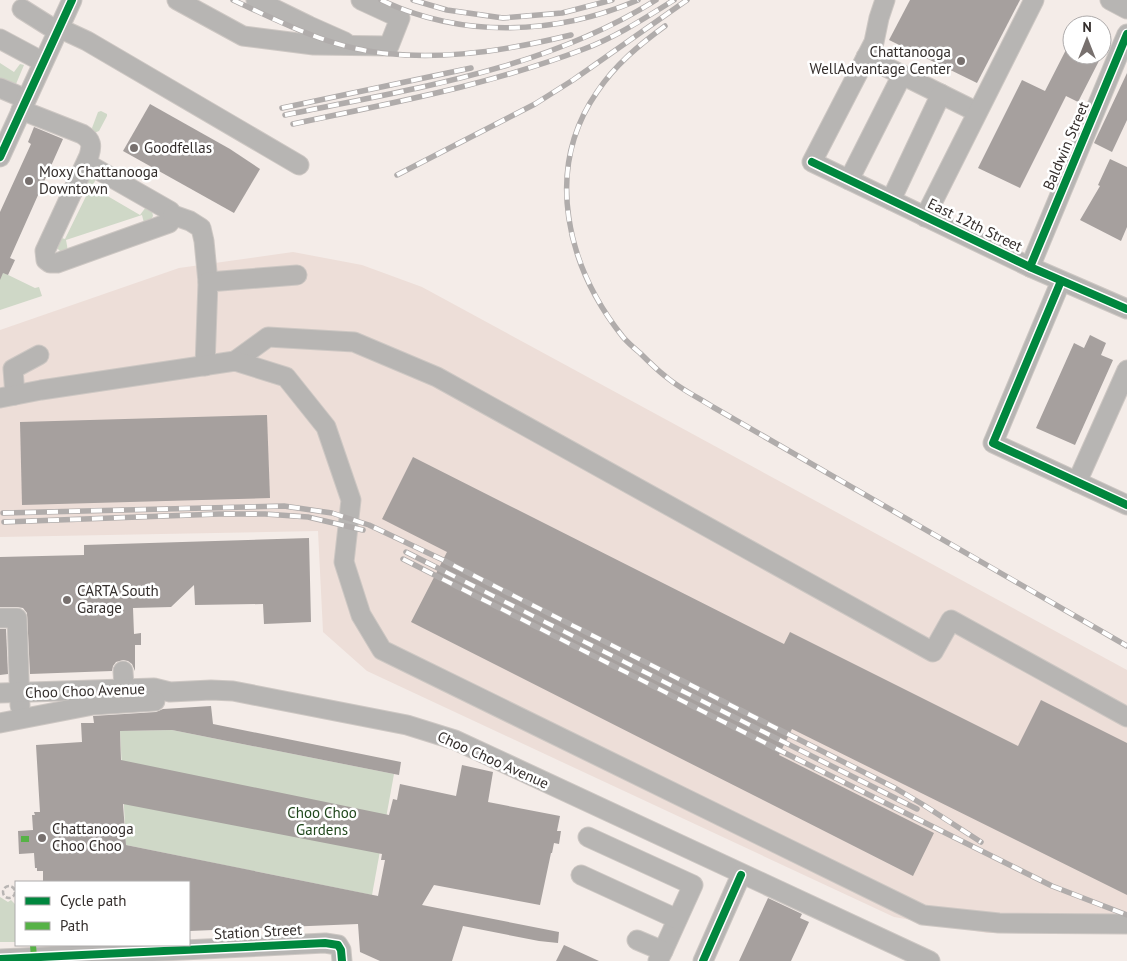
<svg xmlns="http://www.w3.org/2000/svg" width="1127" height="961" font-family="'PT Sans',sans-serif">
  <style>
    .built { fill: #edded8 }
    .green { fill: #cfd8c7 }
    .building { fill: #a6a09e; fill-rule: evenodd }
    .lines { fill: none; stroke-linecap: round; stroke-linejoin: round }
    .minor-casing { stroke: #cdc7c3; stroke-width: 21 }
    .path { stroke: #b8b5b3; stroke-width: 2.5; stroke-dasharray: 5 2.5; stroke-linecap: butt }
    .minor { stroke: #b7b5b3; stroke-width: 19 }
    .rail-casing { stroke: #b0acab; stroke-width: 5.5 }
    .rail { stroke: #fff; stroke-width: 4; stroke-dasharray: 11; stroke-linecap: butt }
    .quiet { stroke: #56b246; stroke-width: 6; stroke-dasharray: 12 6; stroke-linecap: butt }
    .cycleway-casing { stroke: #fff; stroke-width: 11 }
    .cycleway { stroke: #00873e; stroke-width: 8 }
    .poi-dot { fill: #77706e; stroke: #fff; stroke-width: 2 }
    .labels { text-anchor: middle; stroke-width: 5; stroke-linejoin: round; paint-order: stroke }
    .poi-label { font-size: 15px; fill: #342e2c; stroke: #fff; text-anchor: start }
    .street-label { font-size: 15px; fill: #342e2c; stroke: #fff }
    .park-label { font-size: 15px; fill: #21481d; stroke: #fff }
  </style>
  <rect width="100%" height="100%" fill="#f4ece8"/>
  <polygon class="built" points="293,252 362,265 422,287 1127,670 1127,933 987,933 894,917 367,671 323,632 318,531 0,537 0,330 179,268"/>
  <g class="green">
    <polygon points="0,63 14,72 20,64 24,65 16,84 0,80"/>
    <polygon points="101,111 107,114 107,116 99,131 94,133 92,128 98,112"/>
    <polygon points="89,173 96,179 92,187 140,215 146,207 152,211 153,216 149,223 144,223 142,215 66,240 68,251 61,252 55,246 58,237 65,239 91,186 84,181"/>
    <polygon points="0,271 35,288 39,287 42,296 0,310"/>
    <polygon points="172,730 394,774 372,895 126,845 120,731"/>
    <polygon points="0,897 8,902 11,900 16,905 16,942 0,942"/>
  </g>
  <g class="building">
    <polygon points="910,0 1020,0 977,83 889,40"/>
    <polygon points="1072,38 1072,55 1102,55 1078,102 1066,96 1020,188 978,168 1022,80 1045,91"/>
    <polygon points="1127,73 1127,120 1112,152 1094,143"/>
    <polygon points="150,104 230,149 260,169 234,213 123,151"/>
    <polygon points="34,127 63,139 10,258 15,260 8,275 3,273 0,280 0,212 31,144 28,142"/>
    <polygon points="1110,159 1127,167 1127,227 1121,241 1080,220 1100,186 1098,185"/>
    <polygon points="1090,335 1106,343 1101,355 1113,360 1075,445 1036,428 1074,343 1084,348"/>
    <polygon points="267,415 270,498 22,505 20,422"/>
    <polygon points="413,457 784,644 790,632 1018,746 1041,700 1127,743 1127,895 792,729 779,755 934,833 913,876 411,622 447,552 382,519"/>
    <polygon points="309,538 311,622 264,624 263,604 195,605 194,585 171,607 133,608 134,634 141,633 141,645 135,645 135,671 132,664 128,661 123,660 116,662 113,666 112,671 30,674 27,613 23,608 17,607 0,607 0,557 84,555 84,545"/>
    <polygon points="0,629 6,629 8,674 0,675"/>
    <path d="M 211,706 L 213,724 L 401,762 L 399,775 L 172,730 L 120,731 L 121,760 L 389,815 L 393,799 L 397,800 L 400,784 L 456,796 L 462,765 L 493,772 L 488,802 L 560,816 L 557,831 L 561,831 L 559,844 L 554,843 L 552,853 L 551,853 L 540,905 L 434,885 L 422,905 L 559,932 L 558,943 L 539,941 L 463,926 L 452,961 L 380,961 L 360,952 L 358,924 L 189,931 L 189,882 L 43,882 L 43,871 L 37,871 L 37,868 L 35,868 L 34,853 L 19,854 L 18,831 L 33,830 L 32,815 L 35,815 L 34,812 L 40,812 L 36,745 L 82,742 L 81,723 L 94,723 L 93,716 L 156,712 L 163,709 ZM 123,804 L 382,854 L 381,860 L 385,860 L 378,896 L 126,845 Z"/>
    <polygon points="768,898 802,914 800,918 809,922 791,961 739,961"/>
    <polygon points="564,945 599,961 556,961"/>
  </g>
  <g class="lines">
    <defs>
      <g id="minor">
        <polyline points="177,0 243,36 314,45 389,46 400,18 361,0"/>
        <polyline points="256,0 309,26 345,42"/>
        <polyline points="885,0 879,18 874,42 812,162 1030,267 1127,309"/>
        <polyline points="1110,0 1127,9"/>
        <polyline points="22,9 49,26 59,28 87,41 299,165"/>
        <polyline points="0,39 43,62"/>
        <polyline points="866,57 977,112"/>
        <polyline points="0,88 26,99"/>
        <path d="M 21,110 L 82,134 C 92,140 92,146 89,156 L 45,251 L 46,260 L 50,263 L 57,263 L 169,223 C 173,219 173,216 170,211 L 86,163"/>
        <polyline points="0,157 72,0"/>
        <polyline points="849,180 902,75"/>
        <polyline points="891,200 941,94"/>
        <polyline points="173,215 190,221 201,228 204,241 208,282"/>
        <polyline points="925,217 1034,0"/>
        <polyline points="1030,267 1127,34"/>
        <polyline points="1061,281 993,443 1127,505"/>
        <polyline points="235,361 268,337 354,342 437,377 933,652 951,620 1127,717"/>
        <polyline points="205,366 208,282 297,275"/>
        <polyline points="15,395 13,369 39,355"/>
        <polyline points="0,398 41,390 235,361 286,377 326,427 351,500 344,562 361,615 382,650 923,915 999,923 1127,924"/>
        <polyline points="1077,482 1127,370"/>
        <polyline points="0,618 17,618 20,706"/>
        <polyline points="123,671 125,701"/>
        <polyline points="0,693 154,688 170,692 211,690 233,691 407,725 455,740 930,961"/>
        <polyline points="0,723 93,705 155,701"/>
        <polyline points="588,837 693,885 663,951"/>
        <polyline points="581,875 677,919"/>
        <polyline points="637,940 663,951 658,961"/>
        <polyline points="0,959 325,943 338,945 341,950 342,961"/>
        <polyline points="703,961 741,875"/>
      </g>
    </defs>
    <use href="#minor" class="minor-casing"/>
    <circle class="path" cx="9" cy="892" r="6"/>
    <use href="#minor" class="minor"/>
    <defs>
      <g id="rail">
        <path d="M 233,0 C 272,18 311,38 353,48 C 424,64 501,52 571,35"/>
        <path d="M 381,0 C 463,39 557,35 638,0"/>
        <polyline points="413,0 447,10 503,18 562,13 612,0"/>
        <path d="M 665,26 C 639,45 615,65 597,92 C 543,170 567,267 623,337 C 628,343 634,348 640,353 C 648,361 656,369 665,376 C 679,388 697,397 713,407 L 1127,646"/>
        <polyline points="282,108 471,68"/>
        <path d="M 285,115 C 411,89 545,70 656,0"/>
        <path d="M 293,124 C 391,103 490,85 584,49 C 616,37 645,18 674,0"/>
        <polyline points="397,175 535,104 573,80 687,0"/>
        <polyline points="3,513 284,506 332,513 369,525 443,560 895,788 922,804 981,842"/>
        <polyline points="4,522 219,514 265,514 308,517 363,530"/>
        <polyline points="406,552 917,809"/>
        <polyline points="403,559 781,751 1052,886 1127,915"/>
      </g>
    </defs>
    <use href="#rail" class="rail-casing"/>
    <use href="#rail" class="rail"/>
    <g class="quiet">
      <polyline points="21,839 29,839"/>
      <polyline points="33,945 34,957"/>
    </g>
    <defs>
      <g id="cycleway">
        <polyline points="0,157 72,0"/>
        <polyline points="812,162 1030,267 1127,309"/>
        <polyline points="1030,267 1127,34"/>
        <polyline points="1061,281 993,443 1127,505"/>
        <polyline points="0,959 325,943 338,945 341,950 342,961"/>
        <polyline points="703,961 741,875"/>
      </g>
    </defs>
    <use href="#cycleway" class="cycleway-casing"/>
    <use href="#cycleway" class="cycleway"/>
  </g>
  <g class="poi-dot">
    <circle cx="961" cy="61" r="5"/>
    <circle cx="134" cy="148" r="5"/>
    <circle cx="29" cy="181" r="5"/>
    <circle cx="67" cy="600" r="5"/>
    <circle cx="42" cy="838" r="5"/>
  </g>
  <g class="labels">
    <g class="poi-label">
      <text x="951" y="57" text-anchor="end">Chattanooga<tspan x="951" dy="17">WellAdvantage Center</tspan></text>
      <text x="144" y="153">Goodfellas</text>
      <text x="39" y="177">Moxy Chattanooga<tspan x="39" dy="17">Downtown</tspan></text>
      <text x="77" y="596">CARTA South<tspan x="77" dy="17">Garage</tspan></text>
      <text x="52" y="834">Chattanooga<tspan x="52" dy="17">Choo Choo</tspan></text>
    </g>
    <g class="street-label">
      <text transform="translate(1066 146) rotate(-67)" y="5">Baldwin Street</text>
      <text transform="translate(975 225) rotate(26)" y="5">East 12th Street</text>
      <text transform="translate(85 691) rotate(-2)" y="5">Choo Choo Avenue</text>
      <text transform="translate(493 760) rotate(24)" y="5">Choo Choo Avenue</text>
      <text transform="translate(258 932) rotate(-3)" y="5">Station Street</text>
    </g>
    <g class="park-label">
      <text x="322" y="818">Choo Choo<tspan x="322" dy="17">Gardens</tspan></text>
    </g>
  </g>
  <rect x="15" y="881" width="175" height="65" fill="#ffffff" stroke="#aeabab"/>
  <rect x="25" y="897" width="25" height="8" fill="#00873e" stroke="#aeabab"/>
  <text x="60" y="906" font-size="15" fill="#342e2c">Cycle path</text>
  <rect x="25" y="922" width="25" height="8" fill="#56b246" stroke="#aeabab"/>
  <text x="60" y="931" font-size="15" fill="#342e2c">Path</text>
  <g transform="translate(1087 40)"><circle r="24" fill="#ffffff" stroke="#aeabab"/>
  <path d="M0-4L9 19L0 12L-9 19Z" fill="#77706e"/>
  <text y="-8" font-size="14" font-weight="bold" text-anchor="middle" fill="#342e2c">N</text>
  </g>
</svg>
